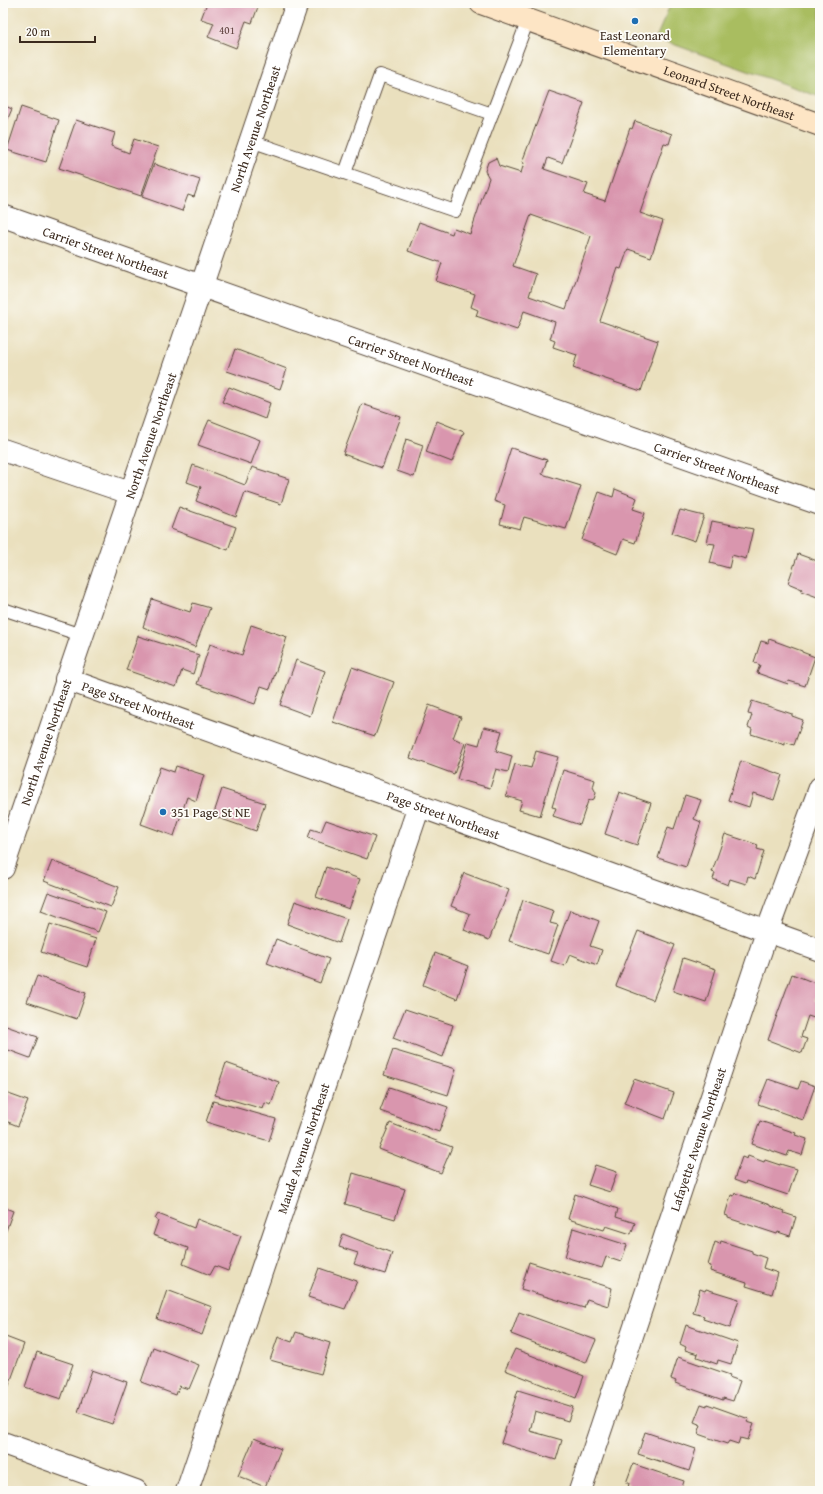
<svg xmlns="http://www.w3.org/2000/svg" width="823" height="1494" font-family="'Gentium Book Plus',serif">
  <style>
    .green { fill: #a9bd61; stroke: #727440 }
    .building { fill: #d996ae; fill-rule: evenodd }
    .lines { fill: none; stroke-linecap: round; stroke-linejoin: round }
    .service-casing { stroke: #554536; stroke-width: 14 }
    .minor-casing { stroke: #554536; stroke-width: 24 }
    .tertiary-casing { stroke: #554536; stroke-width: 24 }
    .secondary-casing { stroke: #554536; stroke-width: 24 }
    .service { stroke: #fff; stroke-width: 12 }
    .minor { stroke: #fff; stroke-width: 22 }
    .tertiary { stroke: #fff; stroke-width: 22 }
    .secondary { stroke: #fde5c5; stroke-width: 22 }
    .poi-dot { fill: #1f6fb2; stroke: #fdfcf7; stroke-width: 1.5 }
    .labels { text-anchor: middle; stroke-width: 3.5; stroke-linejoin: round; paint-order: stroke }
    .number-label { font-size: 11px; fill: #624542 }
    .poi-label { font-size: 13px; fill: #3b2a1e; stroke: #fdfcf7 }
    .street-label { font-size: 13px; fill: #3b2a1e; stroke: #fdfcf7 }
  </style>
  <rect width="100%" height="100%" fill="#fdfcf7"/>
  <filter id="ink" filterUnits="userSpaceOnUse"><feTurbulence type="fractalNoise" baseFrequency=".025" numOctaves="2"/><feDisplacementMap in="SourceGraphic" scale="8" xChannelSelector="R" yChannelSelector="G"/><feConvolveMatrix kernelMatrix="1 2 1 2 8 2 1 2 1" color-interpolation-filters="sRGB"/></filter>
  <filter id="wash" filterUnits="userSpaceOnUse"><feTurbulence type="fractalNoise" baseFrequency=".012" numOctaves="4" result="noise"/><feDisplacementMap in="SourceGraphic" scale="16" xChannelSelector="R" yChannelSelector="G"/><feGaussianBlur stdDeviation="0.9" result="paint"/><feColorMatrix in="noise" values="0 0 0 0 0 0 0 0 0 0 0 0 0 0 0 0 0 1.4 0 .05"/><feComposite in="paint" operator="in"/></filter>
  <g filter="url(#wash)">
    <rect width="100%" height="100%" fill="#eae0be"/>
    <polygon class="green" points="671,3 820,3 820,97 656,38"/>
    <g id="blocks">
      <g class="building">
        <polygon points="207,3 250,3 258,7 252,23 246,21 236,48 208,37 214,23 201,19"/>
        <path d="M 549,91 L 584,103 L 562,163 L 548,158 L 544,169 L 588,184 L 584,194 L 605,201 L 630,128 L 632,129 L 635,121 L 672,134 L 669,144 L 664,143 L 640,213 L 663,221 L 651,257 L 628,249 L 621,269 L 618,268 L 600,321 L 658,341 L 641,391 L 573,368 L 577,355 L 553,347 L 555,341 L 550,339 L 555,322 L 524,311 L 517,330 L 476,316 L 478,310 L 471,307 L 475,294 L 436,281 L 442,263 L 408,251 L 419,222 L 452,234 L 454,228 L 470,234 L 489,178 L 485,171 L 488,162 L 496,158 L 499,166 L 521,173 L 524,163 L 522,162 ZM 531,215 L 591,236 L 566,309 L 529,296 L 536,274 L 513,266 Z"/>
        <polygon points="3,105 12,109 3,130"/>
        <polygon points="21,107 59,120 46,162 7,150"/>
        <polygon points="76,120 115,133 111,146 129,153 134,139 158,147 141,196 59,168"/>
        <polygon points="154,164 200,180 194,197 188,195 182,211 142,197"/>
        <polygon points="235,349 287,369 280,389 227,371"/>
        <polygon points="229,387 270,403 265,419 222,402"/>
        <polygon points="362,404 401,417 382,468 343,454"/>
        <polygon points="209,420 260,440 251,464 198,445"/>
        <polygon points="437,421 464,432 452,462 426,452"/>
        <polygon points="406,439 423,445 414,477 397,471"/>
        <polygon points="511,448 547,460 542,474 581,486 566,529 524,517 520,529 500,524 505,505 494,501"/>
        <polygon points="193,465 245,485 252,467 289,479 281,504 245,492 236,517 196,501 201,487 187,482"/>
        <polygon points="615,489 637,498 633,509 645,513 635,543 623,539 617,554 582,540 599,492 613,497"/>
        <polygon points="179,507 236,527 228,550 171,529"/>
        <polygon points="680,510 704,516 695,541 672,533"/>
        <polygon points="712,521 753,529 746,559 732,555 729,568 710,563 715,544 707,543"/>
        <polygon points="798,554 820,562 820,598 801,591 802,589 788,583"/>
        <polygon points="152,599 190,612 193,603 210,608 195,647 143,627"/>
        <polygon points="251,625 287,637 270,689 261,686 255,704 197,684 210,644 242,655"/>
        <polygon points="138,636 199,655 193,674 182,670 176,687 126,670"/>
        <polygon points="769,639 802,651 802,652 815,657 805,686 789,681 788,684 757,673 760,665 754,662 761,641 768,643"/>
        <polygon points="296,660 325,671 310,716 280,705"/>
        <polygon points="352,667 394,682 375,736 333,722"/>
        <polygon points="752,701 792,714 792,716 803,720 794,745 785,742 785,745 751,734 752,729 748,727 752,715 748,714"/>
        <polygon points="429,705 461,717 453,738 465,743 454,774 410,758"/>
        <polygon points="484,727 502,731 496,751 512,756 508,772 496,769 490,788 457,779 468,742 479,745"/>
        <polygon points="536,751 558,757 540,816 519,810 522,801 506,796 515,764 531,768"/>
        <polygon points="741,761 782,775 774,800 753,793 749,807 728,800"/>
        <polygon points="176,766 204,775 196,801 187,797 174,836 141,824 160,767 174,772"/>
        <polygon points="563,770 595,780 593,787 596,793 594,799 588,801 580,825 553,816 556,808 552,807"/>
        <polygon points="222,789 265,803 256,831 213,816"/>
        <polygon points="619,792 651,803 637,845 605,834"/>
        <polygon points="685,795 701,800 694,819 701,822 686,867 658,858 668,827 674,829"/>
        <polygon points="326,820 375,837 367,859 308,838 311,829 321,832"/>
        <polygon points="725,834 758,845 757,849 764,851 755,879 748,876 746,884 730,879 728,885 713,879 715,873 712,872"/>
        <polygon points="52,861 119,887 111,907 44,881"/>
        <polygon points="326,867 360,879 349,909 316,897"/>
        <polygon points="464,873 509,890 489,940 464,930 470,914 451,906"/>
        <polygon points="48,892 106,912 98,932 41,911"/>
        <polygon points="523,900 554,911 550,923 558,925 548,954 509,941"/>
        <polygon points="295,901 347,919 339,943 287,924"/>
        <polygon points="570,910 599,921 590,946 602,950 597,965 570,954 565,966 551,961"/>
        <polygon points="50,924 96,939 87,967 41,952"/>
        <polygon points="638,931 675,945 653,1000 616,986"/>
        <polygon points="276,939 329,959 320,983 267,963"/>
        <polygon points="435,953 468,966 457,999 423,985"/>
        <polygon points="683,958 716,969 706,1002 673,991"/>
        <polygon points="792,974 820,985 814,1000 820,1002 820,1011 817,1019 808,1016 801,1037 807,1039 802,1053 768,1040"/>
        <polygon points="37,976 86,993 77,1019 27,1002"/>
        <polygon points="405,1009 453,1025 443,1057 393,1038"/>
        <polygon points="3,1025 38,1037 30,1058 3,1048"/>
        <polygon points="393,1050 456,1069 448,1095 384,1075"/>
        <polygon points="226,1063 279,1082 271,1105 265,1103 263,1109 215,1095"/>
        <polygon points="634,1079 674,1093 665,1119 624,1103"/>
        <polygon points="768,1079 798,1089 801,1081 815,1086 803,1120 758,1104"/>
        <polygon points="389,1087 448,1107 439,1132 380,1111"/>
        <polygon points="3,1092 28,1101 18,1126 3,1120"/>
        <polygon points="213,1101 276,1119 269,1141 206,1122"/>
        <polygon points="760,1121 796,1133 795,1135 807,1139 802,1155 789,1151 787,1156 752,1144"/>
        <polygon points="390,1123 452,1147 441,1173 379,1149"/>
        <polygon points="748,1156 764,1162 765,1160 780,1165 780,1164 797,1169 788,1195 746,1181 745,1184 734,1180 742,1157 747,1159"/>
        <polygon points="595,1165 617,1172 610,1192 588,1185"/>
        <polygon points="353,1173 405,1189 395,1219 345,1204"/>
        <polygon points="735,1193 770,1205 770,1206 785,1211 784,1213 796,1217 790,1236 778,1232 777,1234 728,1218 728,1216 725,1215 731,1195 734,1196"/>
        <polygon points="575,1194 618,1209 616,1217 635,1223 631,1234 606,1226 604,1230 568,1219"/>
        <polygon points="3,1207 13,1211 3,1239"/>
        <polygon points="158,1214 194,1228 197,1219 241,1236 228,1271 215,1266 210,1275 183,1264 188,1248 153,1235 158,1221 155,1219"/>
        <polygon points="573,1228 627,1245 621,1262 606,1257 602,1268 565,1257"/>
        <polygon points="343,1234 392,1253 385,1274 354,1264 358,1253 339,1247"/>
        <polygon points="721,1241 752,1251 752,1253 766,1258 763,1268 778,1273 772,1294 746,1286 747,1283 710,1271 711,1266 708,1265 715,1242 720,1244"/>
        <polygon points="529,1262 612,1288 608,1306 587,1299 584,1308 521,1289"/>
        <polygon points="319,1268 357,1281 345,1309 308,1297"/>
        <polygon points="700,1289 705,1291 706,1289 739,1299 730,1328 703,1319 704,1316 693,1313"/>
        <polygon points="167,1290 212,1307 202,1335 157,1319"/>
        <polygon points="519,1312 596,1340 586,1363 511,1334"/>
        <polygon points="686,1325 738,1343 731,1364 718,1360 717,1364 697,1357 698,1354 685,1350 686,1347 680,1344"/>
        <polygon points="296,1332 330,1343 321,1374 270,1360 278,1337 292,1342"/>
        <polygon points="3,1336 24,1344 8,1388 3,1387"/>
        <polygon points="153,1347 199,1365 189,1389 179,1386 176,1395 141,1382"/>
        <polygon points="515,1349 584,1376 576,1398 505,1370"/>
        <polygon points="37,1352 73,1364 61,1399 25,1387"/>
        <polygon points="678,1357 730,1375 729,1377 740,1381 733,1401 723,1398 723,1400 675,1383 676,1381 671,1379"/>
        <polygon points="92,1370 127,1382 112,1424 78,1412"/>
        <polygon points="518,1390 573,1407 568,1421 535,1411 530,1431 562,1440 556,1460 501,1443"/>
        <polygon points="701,1404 707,1406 707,1404 749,1419 747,1422 754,1424 748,1440 740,1438 738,1444 729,1441 727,1444 698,1434 701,1425 694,1422"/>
        <polygon points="645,1432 696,1449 689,1471 638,1454"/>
        <polygon points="254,1438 281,1449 265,1487 238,1476"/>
        <polygon points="633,1464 684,1481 681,1491 638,1491 628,1488 629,1483 626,1483"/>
      </g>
    </g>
  </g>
  <g filter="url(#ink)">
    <use href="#blocks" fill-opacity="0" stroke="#554536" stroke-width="1"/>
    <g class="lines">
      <defs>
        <g id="service">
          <polyline points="251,141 455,211 528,20"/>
          <polyline points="345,173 380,75 492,114"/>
          <polyline points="3,609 81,635"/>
        </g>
        <g id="minor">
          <path id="s1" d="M 3,216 L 820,504"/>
          <polyline points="3,450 130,493"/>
          <path id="s2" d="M 66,679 L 820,950"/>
          <path id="s3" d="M 3,868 C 100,579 201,292 297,3"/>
          <polyline points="3,1443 136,1491"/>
          <path id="s4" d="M 187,1491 L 419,806"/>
        </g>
        <g id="tertiary">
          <path id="s5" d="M 580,1491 L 767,932 L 820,788"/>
        </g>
        <g id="secondary">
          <path id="s6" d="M 481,3 L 820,125"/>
        </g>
      </defs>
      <use href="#service" class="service-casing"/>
      <use href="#minor" class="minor-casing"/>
      <use href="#tertiary" class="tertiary-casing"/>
      <use href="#secondary" class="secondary-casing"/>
      <use href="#service" class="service"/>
      <use href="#minor" class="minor"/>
      <use href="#tertiary" class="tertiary"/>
      <use href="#secondary" class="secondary"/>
    </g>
  </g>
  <g class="poi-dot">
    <circle cx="635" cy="21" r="4"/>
    <circle cx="163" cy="812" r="4"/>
  </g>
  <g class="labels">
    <g class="number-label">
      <text x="227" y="34">401</text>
    </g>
    <g class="poi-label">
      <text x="635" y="40">East Leonard<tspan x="635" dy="15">Elementary</tspan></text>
      <text x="171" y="817" text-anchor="start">351 Page St NE</text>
    </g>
    <g class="street-label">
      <text dy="5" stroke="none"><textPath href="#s6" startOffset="264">Leonard Street Northeast</textPath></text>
      <text dy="5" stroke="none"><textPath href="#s3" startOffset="781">North Avenue Northeast</textPath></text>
      <text dy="5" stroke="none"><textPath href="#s1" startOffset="109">Carrier Street Northeast</textPath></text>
      <text dy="5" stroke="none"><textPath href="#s1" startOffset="433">Carrier Street Northeast</textPath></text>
      <text dy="5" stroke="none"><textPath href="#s3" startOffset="457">North Avenue Northeast</textPath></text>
      <text dy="5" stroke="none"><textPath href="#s1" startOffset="757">Carrier Street Northeast</textPath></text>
      <text dy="5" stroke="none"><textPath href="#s2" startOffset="77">Page Street Northeast</textPath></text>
      <text dy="5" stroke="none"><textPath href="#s3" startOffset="133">North Avenue Northeast</textPath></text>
      <text dy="5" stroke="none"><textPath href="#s2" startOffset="401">Page Street Northeast</textPath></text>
      <text dy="5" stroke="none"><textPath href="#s5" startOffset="371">Lafayette Avenue Northeast</textPath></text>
      <text dy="5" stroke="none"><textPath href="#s4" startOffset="362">Maude Avenue Northeast</textPath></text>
    </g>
  </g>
  <rect width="823" height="1494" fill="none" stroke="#fdfcf7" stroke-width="16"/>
  <path d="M20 36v6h75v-6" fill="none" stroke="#3b2a1e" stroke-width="2"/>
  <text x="26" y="36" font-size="12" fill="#3b2a1e" stroke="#fdfcf7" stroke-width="3" paint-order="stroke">20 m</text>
</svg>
